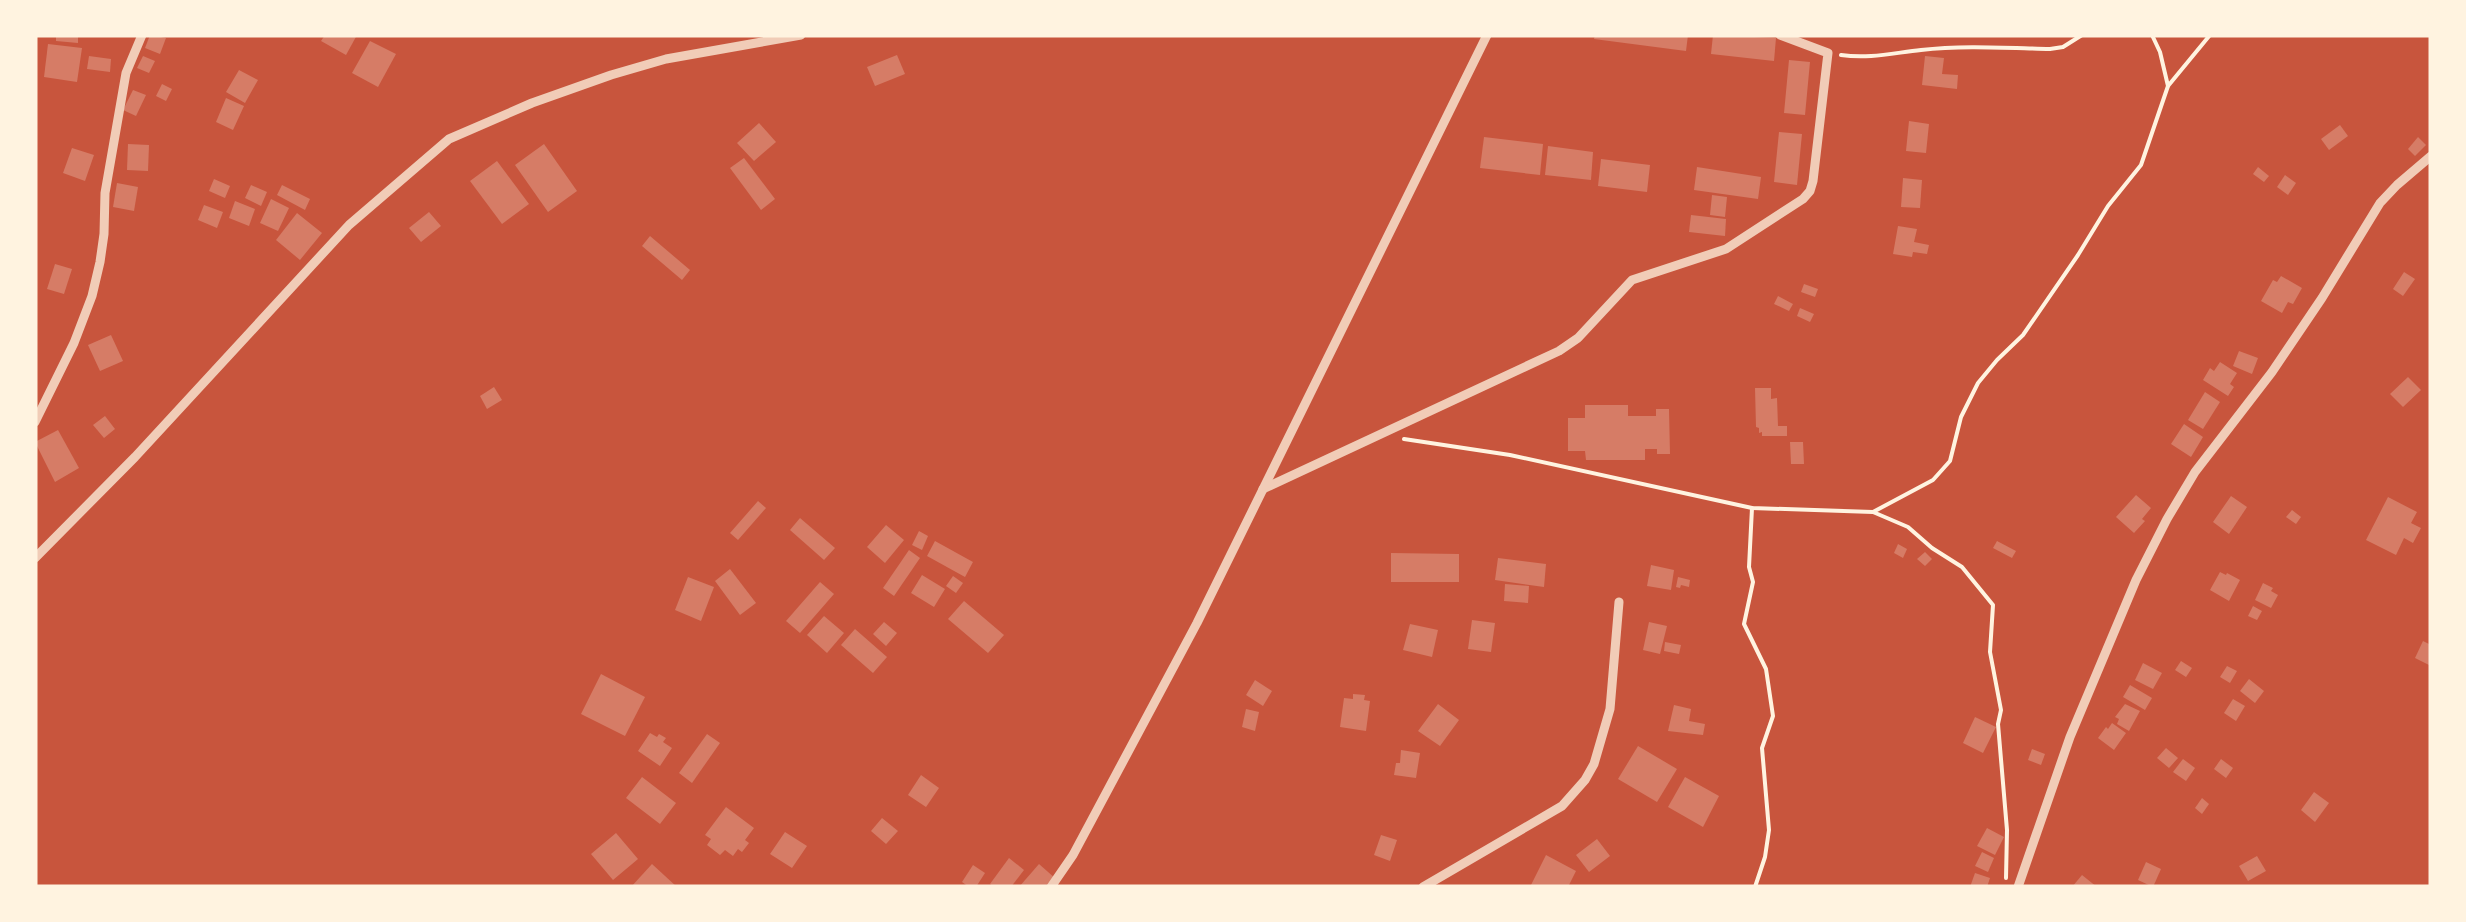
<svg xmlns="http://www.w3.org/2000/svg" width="2466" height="922" font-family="'Asap Condensed',sans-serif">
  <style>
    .building { fill: #d67c66 }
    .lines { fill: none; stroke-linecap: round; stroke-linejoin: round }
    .path { stroke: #fff3e0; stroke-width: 4 }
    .minor { stroke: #f1ccb7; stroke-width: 9 }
  </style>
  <rect width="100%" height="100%" fill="#c8553d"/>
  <g class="building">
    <polygon points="56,35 78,35 78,43 56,41"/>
    <polygon points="150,35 166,38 160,54 145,48"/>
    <polygon points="325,35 357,35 346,55 321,41"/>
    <polygon points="1595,35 1688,35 1686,51 1594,39"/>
    <polygon points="1713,35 1776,38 1774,61 1711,54"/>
    <polygon points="370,41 396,54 378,87 352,73"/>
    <polygon points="48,44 82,48 77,82 44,77"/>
    <polygon points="897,55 905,74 875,86 867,67"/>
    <polygon points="89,56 111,59 110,72 87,69"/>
    <polygon points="143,56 155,61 149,73 137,68"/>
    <polygon points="1925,56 1944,58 1942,74 1958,75 1957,89 1922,85"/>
    <polygon points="1789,60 1810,62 1805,115 1784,113"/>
    <polygon points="239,70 258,80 245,103 226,92"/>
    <polygon points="162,84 172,89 166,101 156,96"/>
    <polygon points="133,90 146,95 136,116 123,110"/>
    <polygon points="226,98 244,106 233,130 216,122"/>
    <polygon points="1909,121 1929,124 1926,153 1906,151"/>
    <polygon points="759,123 776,142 754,161 737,143"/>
    <polygon points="2340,125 2348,136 2329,150 2321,139"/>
    <polygon points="1779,132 1802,134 1797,185 1774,182"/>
    <polygon points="1484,137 1543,144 1540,175 1480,168"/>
    <polygon points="2418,137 2426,145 2415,156 2408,149"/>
    <polygon points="128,144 149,145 148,171 127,170"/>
    <polygon points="544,144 577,191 548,212 515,165"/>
    <polygon points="1548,146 1593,152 1591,180 1545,175"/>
    <polygon points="72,148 94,155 85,181 63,173"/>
    <polygon points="744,158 775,199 761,210 730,168"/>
    <polygon points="1601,159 1650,165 1647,192 1598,186"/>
    <polygon points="497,161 529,204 502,224 470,181"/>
    <polygon points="1697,167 1761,177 1758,199 1694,190"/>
    <polygon points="2258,167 2269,176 2264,182 2253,174"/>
    <polygon points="2285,175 2296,183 2288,195 2277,187"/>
    <polygon points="1903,178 1922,180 1920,208 1901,207"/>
    <polygon points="214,179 230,186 225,198 209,191"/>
    <polygon points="117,183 138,187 134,211 113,207"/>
    <polygon points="251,185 267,192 261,206 245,198"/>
    <polygon points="282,185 310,199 305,210 277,195"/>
    <polygon points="1712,195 1727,197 1725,217 1710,215"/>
    <polygon points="271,199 289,208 278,231 260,223"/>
    <polygon points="235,201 255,209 249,226 229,218"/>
    <polygon points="204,205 223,212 217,228 198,220"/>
    <polygon points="429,212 441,226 421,242 409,228"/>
    <polygon points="297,213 322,233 300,260 276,240"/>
    <polygon points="1691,215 1726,219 1725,236 1689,232"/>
    <polygon points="1898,226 1917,229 1914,242 1929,245 1927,254 1913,252 1912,257 1893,254"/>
    <polygon points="650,236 690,270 682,280 642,246"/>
    <polygon points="55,264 72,269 64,294 47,289"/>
    <polygon points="2404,272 2415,279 2403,296 2393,289"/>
    <polygon points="2281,276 2302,288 2293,304 2288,302 2282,313 2261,301 2273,280 2277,282"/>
    <polygon points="1804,284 1818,289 1815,297 1801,292"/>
    <polygon points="1778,296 1793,304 1789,311 1774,304"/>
    <polygon points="1800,308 1814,314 1810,322 1797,316"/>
    <polygon points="111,335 123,361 100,371 88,345"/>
    <polygon points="2239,351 2258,358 2252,374 2233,366"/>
    <polygon points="2220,362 2237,373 2230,384 2234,387 2228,396 2203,380 2210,368 2214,371"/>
    <polygon points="2408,377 2421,390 2403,407 2390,394"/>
    <polygon points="494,387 502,400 487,409 480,396"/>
    <polygon points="1755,388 1771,388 1771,399 1777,398 1778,426 1787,426 1787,436 1762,436 1762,432 1759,433 1759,428 1756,427"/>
    <polygon points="2205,392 2220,402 2203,429 2188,420"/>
    <polygon points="1585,405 1628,405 1628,416 1656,416 1656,409 1669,409 1670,454 1657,454 1657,449 1645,449 1645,460 1586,460 1585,451 1568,451 1568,418 1585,418"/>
    <polygon points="105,416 115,429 104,438 93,425"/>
    <polygon points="2184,424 2203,437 2191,457 2171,444"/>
    <polygon points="58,430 79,468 55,482 35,442"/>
    <polygon points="1790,442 1803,442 1804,464 1791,464"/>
    <polygon points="2136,495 2151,508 2142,519 2145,521 2134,533 2116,517"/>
    <polygon points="2231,496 2247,507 2229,534 2213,522"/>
    <polygon points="2388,497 2417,512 2411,523 2421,528 2413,543 2404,538 2396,555 2366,540"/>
    <polygon points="758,501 766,508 738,540 730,533"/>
    <polygon points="2292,510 2301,517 2296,524 2286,517"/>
    <polygon points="800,518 835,548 824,560 790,530"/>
    <polygon points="886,525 904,540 885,563 867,547"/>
    <polygon points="919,531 928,536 922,550 912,545"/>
    <polygon points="935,541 973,562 965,577 927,556"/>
    <polygon points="1997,541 2016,551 2012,558 1993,548"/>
    <polygon points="1898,544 1907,549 1903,558 1894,553"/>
    <polygon points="909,550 920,558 894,596 883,588"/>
    <polygon points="1925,552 1932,559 1925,566 1917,559"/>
    <polygon points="1391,553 1459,554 1459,582 1391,582"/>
    <polygon points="1498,558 1546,564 1544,587 1495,580"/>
    <polygon points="1651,565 1674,570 1671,590 1647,586"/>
    <polygon points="730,569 756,603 740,615 715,581"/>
    <polygon points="2220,572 2226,575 2227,573 2240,580 2229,601 2210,590"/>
    <polygon points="922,575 945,589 934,607 911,593"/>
    <polygon points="953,576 963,583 956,593 946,586"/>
    <polygon points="688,577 714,587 701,621 675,610"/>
    <polygon points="1678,577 1690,580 1689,587 1681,585 1680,588 1676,587"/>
    <polygon points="820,582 834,594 800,633 786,621"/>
    <polygon points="2263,583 2273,588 2271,591 2278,595 2271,608 2255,600"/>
    <polygon points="1505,584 1529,586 1528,603 1504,601"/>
    <polygon points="964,601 1004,635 988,653 948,619"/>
    <polygon points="2253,606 2262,611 2257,620 2248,616"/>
    <polygon points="824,616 844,633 827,653 807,635"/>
    <polygon points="1472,620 1495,623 1491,652 1468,649"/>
    <polygon points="884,622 897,633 886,646 873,634"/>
    <polygon points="1649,622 1667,626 1660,654 1643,650"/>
    <polygon points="1410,624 1438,630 1432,657 1403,650"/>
    <polygon points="855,629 887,657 873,673 841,645"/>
    <polygon points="2423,641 2431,645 2431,666 2415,658"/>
    <polygon points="1665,642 1681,645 1679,654 1664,651"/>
    <polygon points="2181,661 2192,668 2186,677 2175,670"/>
    <polygon points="2143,663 2162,673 2153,689 2135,680"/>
    <polygon points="2227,666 2237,671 2230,683 2220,677"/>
    <polygon points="601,674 645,697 625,736 581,714"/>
    <polygon points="2249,679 2264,691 2255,703 2240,691"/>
    <polygon points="1255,680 1272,691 1263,706 1246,695"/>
    <polygon points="2130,685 2152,698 2145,710 2123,697"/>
    <polygon points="1353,694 1365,695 1364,700 1370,701 1366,731 1340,727 1344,698 1353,699"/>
    <polygon points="2233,699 2245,706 2236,721 2224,713"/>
    <polygon points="1438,704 1459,720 1440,746 1418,731"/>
    <polygon points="2125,704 2140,711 2129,731 2117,724 2119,719 2115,717"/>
    <polygon points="1674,705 1691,709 1689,721 1705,724 1703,735 1668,731"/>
    <polygon points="1246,709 1259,712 1255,731 1242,727"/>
    <polygon points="1975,717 1996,727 1983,753 1963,743"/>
    <polygon points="2112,723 2126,733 2114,750 2098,738 2106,727 2108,729"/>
    <polygon points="650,733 657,737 659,734 666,738 663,742 672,748 660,766 638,751"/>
    <polygon points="707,734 720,743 692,783 679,773"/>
    <polygon points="1638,746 1677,769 1657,802 1618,779"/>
    <polygon points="2166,748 2178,758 2169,768 2157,758"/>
    <polygon points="2032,749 2045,754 2041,765 2028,760"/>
    <polygon points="1401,750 1420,753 1416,778 1394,775 1396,763 1400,763"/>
    <polygon points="2183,759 2195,768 2186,781 2173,772"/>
    <polygon points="2221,759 2233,768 2226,778 2214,769"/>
    <polygon points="921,775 939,788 926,807 908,795"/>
    <polygon points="642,777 676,803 660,824 626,798"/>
    <polygon points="1685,777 1719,796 1703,827 1668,807"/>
    <polygon points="2314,792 2329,803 2315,822 2301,810"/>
    <polygon points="2202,798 2209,804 2202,814 2195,808"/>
    <polygon points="726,807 754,828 745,840 749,843 742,852 738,849 733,856 725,850 720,855 707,845 711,839 705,835"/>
    <polygon points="882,818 898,831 886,844 871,831"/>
    <polygon points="1987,828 2004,837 1995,855 1977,846"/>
    <polygon points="785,832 807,846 792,868 770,854"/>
    <polygon points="616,833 638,859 613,880 591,854"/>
    <polygon points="1381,835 1397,840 1390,861 1374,855"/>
    <polygon points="1597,839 1610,856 1589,872 1576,855"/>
    <polygon points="1982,852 1994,858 1988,872 1975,866"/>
    <polygon points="1546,855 1576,871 1568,887 1530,887"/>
    <polygon points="2257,856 2266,871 2248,881 2239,866"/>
    <polygon points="1009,858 1024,870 1011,887 994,887 990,884"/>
    <polygon points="2146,862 2161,869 2153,887 2138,880"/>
    <polygon points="652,864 677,887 631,887"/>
    <polygon points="1039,864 1056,879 1048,887 1019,887"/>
    <polygon points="973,865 985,873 976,887 969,887 962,882"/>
    <polygon points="1975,873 1990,878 1987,887 1970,887"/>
    <polygon points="2082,875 2097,887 2072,887"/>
  </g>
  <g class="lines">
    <g class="path">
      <polyline points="2152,35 2160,52 2168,86"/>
      <path d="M 1841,55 C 1869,59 1893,53 1921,50 C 1963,45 2007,48 2050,49 L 2063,47 L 2082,35"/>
      <polyline points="1404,439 1510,455 1752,508 1873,512"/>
      <polyline points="1752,508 1749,567 1753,582 1744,624 1766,669 1773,716 1762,748 1769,830 1765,857 1755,887"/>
      <polyline points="2006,878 2007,830 1998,724 2001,710 1990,652 1993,605 1962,567 1932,548 1908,527 1873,512 1933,480 1950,461 1961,417 1978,383 1997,360 2023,335 2078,255 2108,206 2141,165 2168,86 2210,35"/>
    </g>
    <g class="minor">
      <polyline points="35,422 74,343 92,296 100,262 104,234 105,193 126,73 142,35"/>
      <polyline points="1263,489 1559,351 1578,338 1632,280 1726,249 1803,199 1810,191 1813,181 1828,53 1780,35"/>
      <polyline points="35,558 135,457 349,225 449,139 532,103 611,75 666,59 801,35"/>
      <polyline points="1051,887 1073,855 1197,623 1487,35"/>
      <polyline points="1423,887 1562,806 1585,780 1594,764 1610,709 1619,602"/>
      <polyline points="2018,887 2070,737 2136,580 2167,519 2195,472 2272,372 2322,298 2380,203 2397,185 2431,156"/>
    </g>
  </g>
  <rect width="2466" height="922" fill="none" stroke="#fff3e0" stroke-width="75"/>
</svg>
